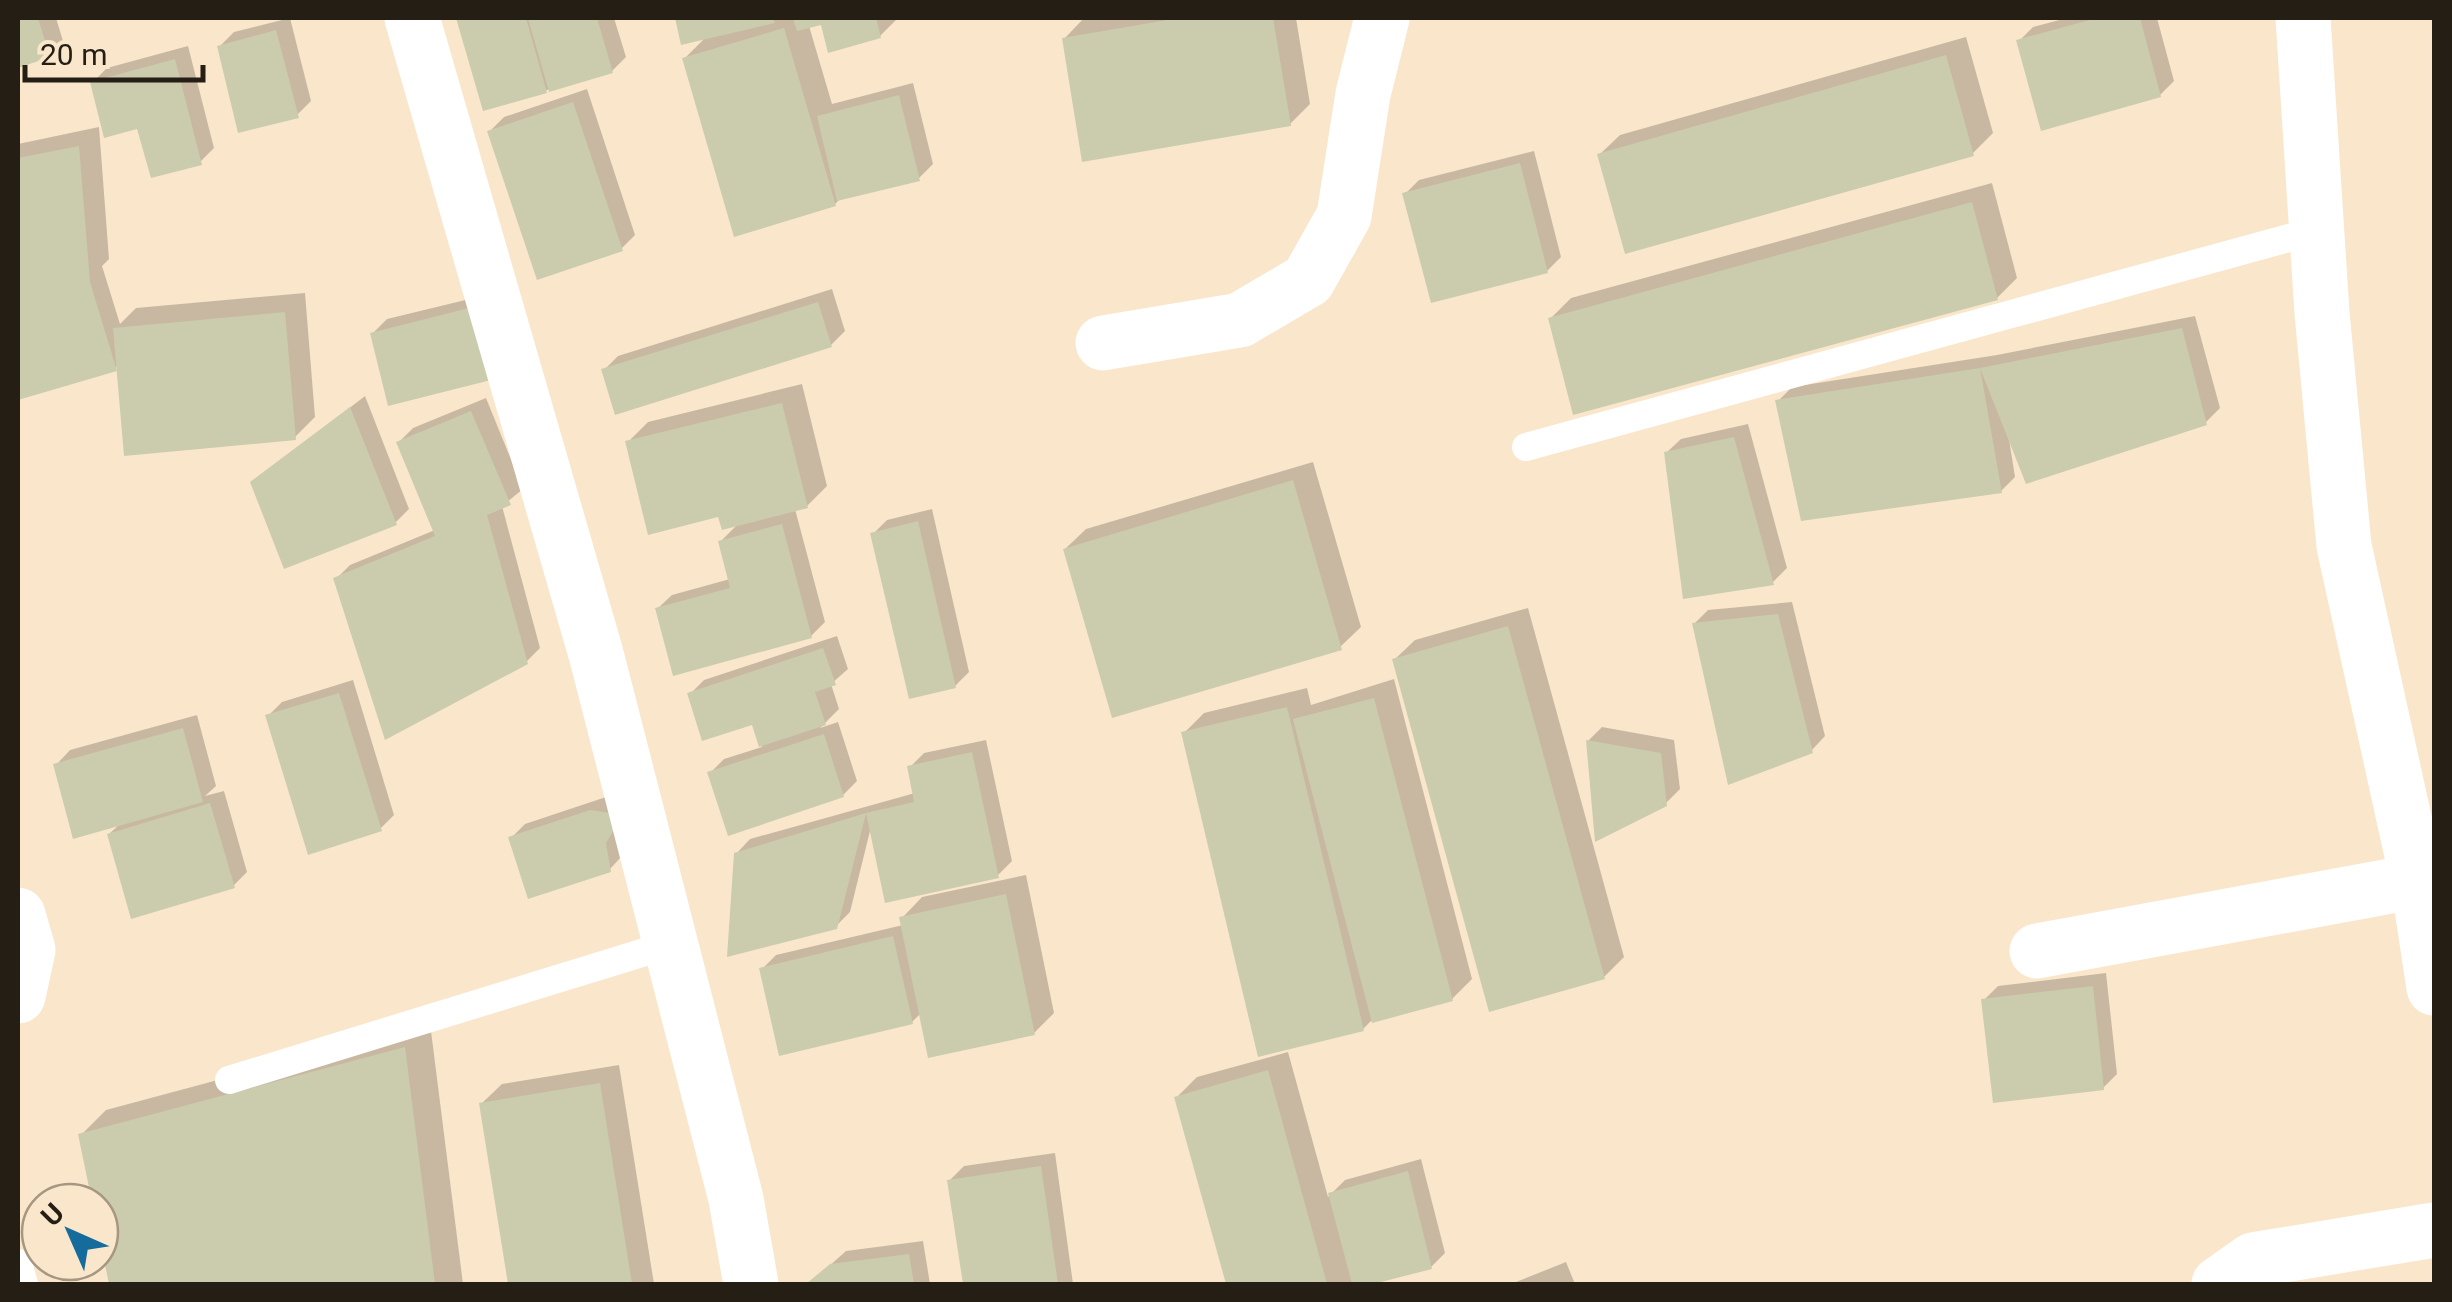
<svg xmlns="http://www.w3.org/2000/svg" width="2452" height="1302" font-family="Roboto,sans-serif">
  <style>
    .shadow { fill: #0003 }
    .building { fill: #caccad }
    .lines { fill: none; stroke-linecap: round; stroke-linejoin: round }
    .lane { stroke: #fff; stroke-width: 28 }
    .street { stroke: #fff; stroke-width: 55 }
  </style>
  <rect width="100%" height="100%" fill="#fae7cb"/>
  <g class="shadow">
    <polygon points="18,18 56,18 63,41 49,55 18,65"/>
    <polygon points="290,18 311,101 297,115 220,46 234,32"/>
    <polygon points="459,18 614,18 626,57 612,71 485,108"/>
    <polygon points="677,18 898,18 880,36 823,22 809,26 832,104 913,83 933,164 919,178 841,198 835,204 685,58 707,36 683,42"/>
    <polygon points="1084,18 1296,18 1310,104 1290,124 1064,39"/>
    <polygon points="2067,18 2157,18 2174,81 2160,95 2019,41 2033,27"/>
    <polygon points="1966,37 1993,133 1973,153 1599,155 1620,135"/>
    <polygon points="188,46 214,148 200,162 139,126 93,82 107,68"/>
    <polygon points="587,89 635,235 621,249 490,131 504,117"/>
    <polygon points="99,127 109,259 102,266 120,324 136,308 305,293 315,417 295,437 119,366 18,397 18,144"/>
    <polygon points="1534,151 1561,257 1547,271 1405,194 1419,180"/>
    <polygon points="1992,183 2017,278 1997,298 1550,319 1571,298"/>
    <polygon points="832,289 845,331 831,345 604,370 618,356"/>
    <polygon points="486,295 504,364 373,333 387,319"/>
    <polygon points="2195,316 2220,408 2206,422 2009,439 2015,477 2001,491 1778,401 1792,387 1997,355"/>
    <polygon points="802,384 827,486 807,506 795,509 825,622 811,636 657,609 672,595 730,579 720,542 739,523 719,514 628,442 648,422"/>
    <polygon points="365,396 409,509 395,523 253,482"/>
    <polygon points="486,398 523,489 502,506 540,648 526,662 336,579 350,565 435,530 399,442 413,428"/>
    <polygon points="1748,424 1787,568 1773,582 1685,596 1666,453 1681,439"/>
    <polygon points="1313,462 1361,627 1340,647 1065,549 1086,529"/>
    <polygon points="932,509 969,672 955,686 873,534 887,520"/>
    <polygon points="1792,602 1825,736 1811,751 1694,624 1708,610"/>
    <polygon points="1528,608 1624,957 1604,977 1394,660 1415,640"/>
    <polygon points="837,636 848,669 831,684 839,709 820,728 838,722 857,781 843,795 710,773 724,759 762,747 754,721 690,694 704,680"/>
    <polygon points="1394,679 1472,979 1452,999 1371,1021 1363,1029 1184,733 1204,713 1307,688 1311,705"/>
    <polygon points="353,680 394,815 380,829 268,716 282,702"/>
    <polygon points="197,715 216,786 205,796 224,791 247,872 233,886 109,834 121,823 56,765 70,750"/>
    <polygon points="1602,727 1674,740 1680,789 1665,804 1588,741"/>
    <polygon points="986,740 1012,861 998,875 871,827 850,912 835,927 736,854 750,839 915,793 910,767 924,753"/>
    <polygon points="606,797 623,855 609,870 511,838 525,824"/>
    <polygon points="1026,875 1054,1013 1034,1033 921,1013 912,1022 762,969 776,955 903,925 902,918 922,897"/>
    <polygon points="2106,973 2117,1074 2103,1088 1984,1000 1998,986"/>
    <polygon points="430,1023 463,1284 111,1284 100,1229 100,1202 81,1135 106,1110"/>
    <polygon points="1288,1052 1328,1197 1345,1180 1421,1159 1445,1253 1431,1267 1363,1284 1229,1284 1177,1097 1197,1077"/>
    <polygon points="619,1065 654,1284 510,1284 481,1104 502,1084"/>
    <polygon points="1055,1153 1073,1284 965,1284 950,1180 964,1166"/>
    <polygon points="923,1241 930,1284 809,1284 846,1251"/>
    <polygon points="1566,1262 1575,1284 1511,1284"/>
  </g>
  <g class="building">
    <polygon points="18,18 38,18 50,57 18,68"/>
    <polygon points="456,18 526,18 547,93 483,111"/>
    <polygon points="528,18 597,18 613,73 549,92"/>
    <polygon points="675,18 773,18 775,23 681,45"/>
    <polygon points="793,18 876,18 881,38 828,53 821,25 797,31"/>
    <polygon points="1179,18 1273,18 1291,126 1082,162 1062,38"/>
    <polygon points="2097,18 2140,18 2161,97 2041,131 2016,40"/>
    <polygon points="784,28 836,206 734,237 682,58"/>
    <polygon points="276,30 299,118 238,133 217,46"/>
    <polygon points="1946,55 1974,156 1625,254 1597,154"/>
    <polygon points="175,59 202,165 151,178 137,129 104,138 90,82"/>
    <polygon points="899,95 920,181 837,201 817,116"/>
    <polygon points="573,102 623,251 537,280 487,131"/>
    <polygon points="79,146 90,282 117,371 18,400 18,158"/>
    <polygon points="1520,163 1548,273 1431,303 1402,193"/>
    <polygon points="1972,202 1998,300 1573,415 1548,318"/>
    <polygon points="818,302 832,347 615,415 601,369"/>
    <polygon points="473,307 491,380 388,406 370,333"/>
    <polygon points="285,312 296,440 124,456 113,328"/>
    <polygon points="2182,328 2207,425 2026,484 1980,368 2002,493 1801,521 1775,400 1980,368"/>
    <polygon points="782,403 808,508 722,530 718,517 648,535 625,441"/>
    <polygon points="350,407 397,525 284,569 250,482"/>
    <polygon points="471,411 511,505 487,515 528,664 385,740 333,578 435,536 396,442"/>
    <polygon points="1734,437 1774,585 1683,599 1664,452"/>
    <polygon points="1293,480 1342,650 1112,718 1063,549"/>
    <polygon points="918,521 956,688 909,699 870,533"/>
    <polygon points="782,524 812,638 673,676 655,608 730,588 718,541"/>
    <polygon points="1778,614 1813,753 1728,785 1692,623"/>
    <polygon points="1508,626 1605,979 1489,1012 1392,659"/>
    <polygon points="823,648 836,685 815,692 826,725 759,747 752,725 702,741 687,693"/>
    <polygon points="339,693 382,831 308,855 265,715"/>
    <polygon points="1374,698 1453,1001 1372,1023 1293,719"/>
    <polygon points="1287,707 1364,1031 1258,1057 1181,732"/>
    <polygon points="183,728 203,802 73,839 53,764"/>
    <polygon points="824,734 844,797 728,836 707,772"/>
    <polygon points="1586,740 1661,753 1667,806 1595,842"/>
    <polygon points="972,752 999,878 885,903 866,813 914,802 907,766"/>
    <polygon points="210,803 235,888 131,919 107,834"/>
    <polygon points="590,810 623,815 606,843 611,872 528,899 508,837"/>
    <polygon points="866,813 837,929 727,957 734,853"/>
    <polygon points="1006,894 1035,1035 928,1058 899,917"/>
    <polygon points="893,936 913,1024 779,1056 759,968"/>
    <polygon points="2093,986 2104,1090 1993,1103 1981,999"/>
    <polygon points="405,1047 435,1284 109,1284 100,1241 100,1202 92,1202 78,1134"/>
    <polygon points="1268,1070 1327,1284 1226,1284 1174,1097"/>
    <polygon points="600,1083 632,1284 508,1284 479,1103"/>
    <polygon points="1041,1166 1058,1284 963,1284 947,1180"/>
    <polygon points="1408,1171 1432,1269 1373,1284 1352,1284 1328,1193"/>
    <polygon points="909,1254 914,1284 806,1284 830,1264"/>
  </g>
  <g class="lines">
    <g class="lane">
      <polyline points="1526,447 2318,230"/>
      <polyline points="229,1080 671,944"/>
      <polyline points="18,1263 24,1284"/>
    </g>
    <g class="street">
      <polyline points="412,18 596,654 736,1199 751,1284"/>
      <polyline points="2303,18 2322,313 2344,546 2418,882 2434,988"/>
      <polyline points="1103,343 1240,320 1308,280 1344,216 1363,94 1382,18"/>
      <polyline points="18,915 28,950 18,996"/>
      <polyline points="2037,951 2434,878"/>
      <polyline points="2219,1284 2253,1260 2434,1230"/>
    </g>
  </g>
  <rect width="2452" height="1302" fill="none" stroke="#251e14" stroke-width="40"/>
  <g transform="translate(70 1232) rotate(315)"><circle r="48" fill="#fae7cb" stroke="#a59782" stroke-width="2.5"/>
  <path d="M0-8L18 38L0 25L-18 38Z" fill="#156c9c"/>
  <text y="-15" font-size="28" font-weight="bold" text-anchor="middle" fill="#251e14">U</text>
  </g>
  <path d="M25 65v15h178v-15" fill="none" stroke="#251e14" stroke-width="5"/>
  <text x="40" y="65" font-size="30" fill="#251e14" stroke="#fae7cb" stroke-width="8" paint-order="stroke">20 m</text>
</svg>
